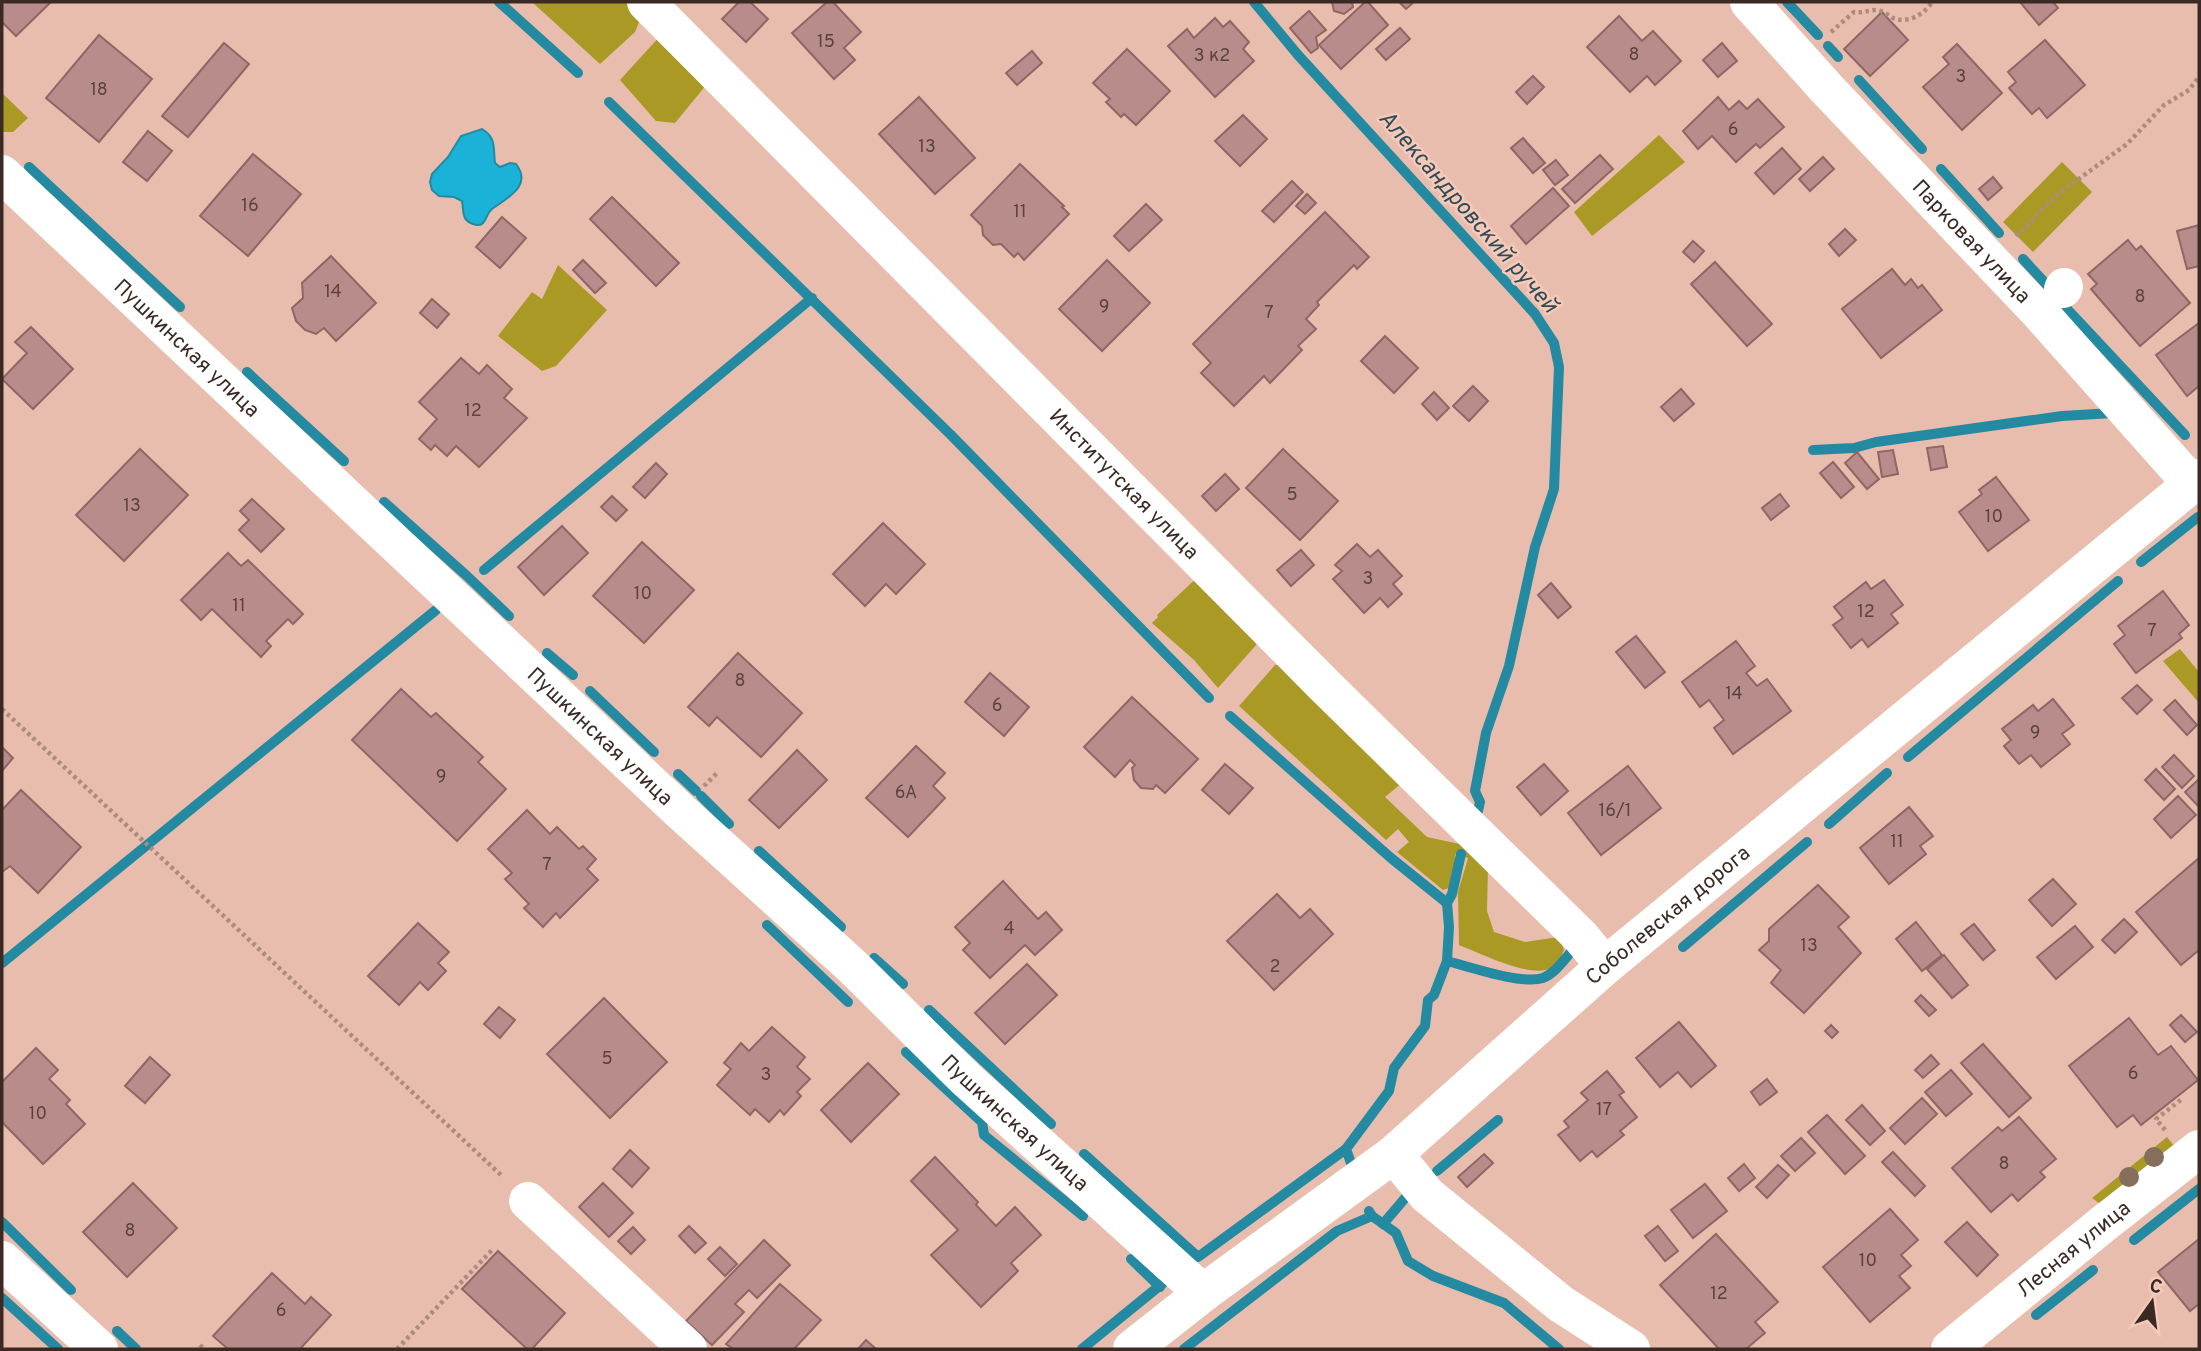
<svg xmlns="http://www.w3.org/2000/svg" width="2201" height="1351" font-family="Overpass,sans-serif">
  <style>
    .green { fill: #aa9924 }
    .water { fill: #1ab3d7; stroke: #248aa1; stroke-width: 2 }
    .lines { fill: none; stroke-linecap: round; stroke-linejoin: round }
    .stream { stroke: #248aa1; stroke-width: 10 }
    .building { fill: #b88c8b; stroke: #906665; stroke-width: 2 }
    .path { stroke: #ae8b7f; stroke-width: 4.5; stroke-dasharray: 3.5 3.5; stroke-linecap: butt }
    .minor { stroke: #fff; stroke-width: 38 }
    .tree { fill: #856f5c }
    .labels { text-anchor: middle; stroke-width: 5; stroke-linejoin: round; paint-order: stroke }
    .number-label { font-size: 18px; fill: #5a423e }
    .street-label { font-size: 21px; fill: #3b2a24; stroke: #f6cabb }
    .water-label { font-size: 23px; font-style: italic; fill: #2f4b54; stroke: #f6cabb }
  </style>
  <rect width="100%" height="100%" fill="#e9bdae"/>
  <g class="green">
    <polygon points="532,2 629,2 642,15 635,32 600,64"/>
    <polygon points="661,35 707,84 675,123 656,121 620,80"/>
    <polygon points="2,93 28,118 13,132 2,132"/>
    <polygon points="1659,135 1685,162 1592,236 1574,212"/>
    <polygon points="2062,162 2092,192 2033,252 2003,222"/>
    <polygon points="558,265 607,310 556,366 542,371 498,336 532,292 542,299"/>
    <polygon points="1201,574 1264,636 1218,688 1194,660 1152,623 1158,617 1157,615"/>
    <polygon points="2180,649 2199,672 2199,703 2163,661"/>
    <path d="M 1292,664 L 1403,782 L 1385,797 L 1427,837 L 1469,846 L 1488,867 L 1487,911 L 1494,932 L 1525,942 L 1559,937 L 1564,950 C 1561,957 1558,964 1551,968 C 1531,979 1480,953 1459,945 L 1458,892 L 1468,858 L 1455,854 L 1454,886 L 1443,890 L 1397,852 L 1409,842 L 1398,829 L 1386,840 L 1239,706 L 1275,665 Z"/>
    <polygon points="2167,1137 2180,1153 2106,1208 2092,1198"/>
  </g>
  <path class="water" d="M 482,129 C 497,138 493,149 495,163 L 500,167 L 510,163 L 516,164 C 533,186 507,198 492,209 C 487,213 487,219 483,223 C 480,226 477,225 473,224 C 461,220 464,211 462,201 L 454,197 L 439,196 L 432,190 L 430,182 L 432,174 L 448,157 L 461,136 Z"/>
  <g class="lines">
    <g class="stream">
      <polyline points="499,2 578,73"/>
      <polyline points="1254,2 1298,55 1535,314 1554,343 1559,367 1554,489 1535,547 1509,666 1486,733 1475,791 1480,802 1478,811"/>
      <polyline points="1787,2 1818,35"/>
      <polyline points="1828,46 1838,57"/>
      <polyline points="1859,80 1922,149"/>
      <polyline points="609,102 950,434 1209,698"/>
      <polyline points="29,167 180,307"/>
      <polyline points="1941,169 1999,233"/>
      <polyline points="2023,259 2047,285"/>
      <polyline points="2067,309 2185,435"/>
      <polyline points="247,372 344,461"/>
      <polyline points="1813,450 1854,448 1876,442 2062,416 2113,413"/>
      <polyline points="384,502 467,576 509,616"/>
      <polyline points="2141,562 2198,517"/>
      <polyline points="484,570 812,298"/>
      <polyline points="547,653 573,675"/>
      <polyline points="590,691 654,752"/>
      <polyline points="1230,716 1391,858 1447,903"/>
      <polyline points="1908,757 2118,581"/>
      <polyline points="678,774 696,791"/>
      <polyline points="701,796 729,824"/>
      <polyline points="1829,824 1887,773"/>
      <polyline points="759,851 841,927"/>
      <polyline points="767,925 848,1002"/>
      <polyline points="1683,947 1807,842"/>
      <polyline points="874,958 903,984"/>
      <path d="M 1447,961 C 1470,967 1522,985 1543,978 C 1555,973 1563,961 1571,952"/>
      <polyline points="2,963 436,610"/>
      <polyline points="929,1010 1051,1124"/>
      <polyline points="906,1052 982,1122 984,1135 1083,1216"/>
      <polyline points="1084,1154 1198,1257 1346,1149"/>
      <polyline points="1351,1163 1346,1149 1389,1091 1394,1068 1425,1026 1428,1000 1434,995 1447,961 1449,927 1447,903 1452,894 1461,854"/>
      <polyline points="1437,1171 1498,1120"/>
      <polyline points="1369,1211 1372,1216 1396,1233 1408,1261 1433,1276 1504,1303 1559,1349"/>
      <polyline points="2,1222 71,1290"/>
      <polyline points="1383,1224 1406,1197"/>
      <polyline points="2134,1240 2199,1189"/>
      <polyline points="1131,1259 1160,1287"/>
      <polyline points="2,1298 58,1349"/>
      <polyline points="2036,1315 2093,1270"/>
      <polyline points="117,1331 136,1349"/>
      <polyline points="1082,1349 1163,1283"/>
      <polyline points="1184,1349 1337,1231 1372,1216"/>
    </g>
  </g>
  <g class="building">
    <polygon points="2,2 51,2 16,36 2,22"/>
    <polygon points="739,2 750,2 768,19 746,42 722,19"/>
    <polygon points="827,2 833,2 861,32 844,48 855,60 834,79 792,33"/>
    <polygon points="1332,2 1352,2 1353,7 1344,14 1334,11"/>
    <polygon points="1365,2 1368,2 1388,25 1341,69 1319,45"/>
    <polygon points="1399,2 1414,2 1406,9"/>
    <polygon points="2020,2 2053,2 2058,8 2039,25"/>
    <polygon points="1309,11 1326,30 1316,37 1318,48 1311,53 1290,28"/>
    <polygon points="1882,12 1908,40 1870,76 1844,49"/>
    <polygon points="1619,16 1642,41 1653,31 1681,61 1655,85 1647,76 1630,92 1587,47"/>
    <polygon points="1215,18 1223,27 1230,21 1249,42 1243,49 1254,61 1215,97 1168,46 1187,29 1194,38"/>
    <polygon points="1400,28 1410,39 1386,60 1376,49"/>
    <polygon points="99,35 152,79 99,142 46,98"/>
    <polygon points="2045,40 2085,85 2047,118 2039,108 2032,114 2009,88 2016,82 2008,72"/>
    <polygon points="224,43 249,64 188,137 162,116"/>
    <polygon points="1722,43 1737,61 1718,77 1703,60"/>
    <polygon points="1957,44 2002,93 1962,130 1923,87 1949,64 1943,57"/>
    <polygon points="1127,49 1170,91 1136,125 1124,114 1121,117 1106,102 1110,99 1093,83"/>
    <polygon points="1032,51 1042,63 1017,85 1006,73"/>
    <polygon points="1533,76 1544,87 1527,104 1516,92"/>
    <polygon points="919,97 975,158 935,194 879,134"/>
    <polygon points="1718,97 1729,110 1739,101 1747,109 1758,99 1784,127 1760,148 1756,144 1736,162 1712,136 1698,149 1683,131"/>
    <polygon points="1243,115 1267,139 1240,166 1215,141"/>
    <polygon points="148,131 172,151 147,181 123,162"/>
    <polygon points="1523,138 1545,163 1533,173 1511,148"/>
    <polygon points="1782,148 1801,169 1774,194 1755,173"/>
    <polygon points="253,154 301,194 248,256 200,216"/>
    <polygon points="1600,155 1613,169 1575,203 1562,189"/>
    <polygon points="1823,157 1834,169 1810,191 1799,179"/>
    <polygon points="1556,160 1568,175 1555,185 1543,170"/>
    <polygon points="1020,164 1064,206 1062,207 1069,214 1024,260 1018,253 1014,257 1001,244 993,245 983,235 982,226 971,215"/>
    <polygon points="1993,177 2002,188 1988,200 1979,189"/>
    <polygon points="1292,181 1303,192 1274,222 1262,211"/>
    <polygon points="1553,188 1569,206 1526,244 1511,226"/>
    <polygon points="1307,194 1316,203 1305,214 1296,206"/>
    <polygon points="612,197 679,263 656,286 590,219"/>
    <polygon points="1146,204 1162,220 1129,251 1114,236"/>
    <polygon points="1325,212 1369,257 1357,269 1354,265 1317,302 1319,305 1306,319 1316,329 1298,346 1302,350 1270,383 1264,376 1234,406 1201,373 1211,363 1193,344"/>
    <polygon points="502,217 526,238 500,268 476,247"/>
    <polygon points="2199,225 2199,266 2187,269 2177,231"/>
    <polygon points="1845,229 1856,240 1839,256 1829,244"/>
    <polygon points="2128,240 2136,250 2141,246 2190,303 2140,346 2091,289 2097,284 2088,274"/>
    <polygon points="1693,241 1704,251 1694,262 1683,252"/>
    <polygon points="331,256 376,303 336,341 324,328 316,334 305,330 296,321 292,308 303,298 302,283"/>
    <polygon points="583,260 606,283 595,293 573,270"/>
    <polygon points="1107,260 1150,303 1102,351 1059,309"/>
    <polygon points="1715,262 1772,324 1747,346 1691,284"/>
    <polygon points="1892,269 1905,285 1911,279 1918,288 1922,285 1942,310 1881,358 1842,309"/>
    <polygon points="432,299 449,314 437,328 420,313"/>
    <polygon points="2199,323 2199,386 2187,396 2156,355"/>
    <polygon points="31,327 73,369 33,409 2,379 27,353 15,342"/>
    <polygon points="1385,336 1418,368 1394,393 1361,361"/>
    <polygon points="461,358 479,374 487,365 512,389 504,398 527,418 479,467 456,446 447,456 435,445 431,450 419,439 437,419 419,402"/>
    <polygon points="1473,386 1488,401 1469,421 1453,406"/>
    <polygon points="1681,389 1694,404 1674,421 1661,407"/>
    <polygon points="1434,392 1449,408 1437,420 1422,404"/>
    <polygon points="1943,446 1947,467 1931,470 1927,448"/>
    <polygon points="140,449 188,495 124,561 76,515"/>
    <polygon points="1283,449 1338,501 1300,540 1246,488"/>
    <polygon points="1893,450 1898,474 1882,477 1878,452"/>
    <polygon points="1857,452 1879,479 1867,489 1845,463"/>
    <polygon points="1833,462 1854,487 1841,498 1820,473"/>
    <polygon points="656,463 667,474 645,498 633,487"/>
    <polygon points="1225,474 1239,489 1216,511 1202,496"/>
    <polygon points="1996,477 2029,520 1988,551 1959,512 1982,494 1979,490"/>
    <polygon points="1780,494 1789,506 1771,520 1762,508"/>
    <polygon points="612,496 627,510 616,521 601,507"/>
    <polygon points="252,499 284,529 261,552 239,530 249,520 240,511"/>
    <polygon points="883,523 925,564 896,594 886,584 865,606 833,574"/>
    <polygon points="562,526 588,553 544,595 518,567"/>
    <polygon points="642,542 694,590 644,643 593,596"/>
    <polygon points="1357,544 1370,557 1378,550 1402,576 1393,584 1402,594 1388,607 1380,598 1364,613 1333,579 1342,571 1335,565"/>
    <polygon points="1301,550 1314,565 1291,586 1277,570"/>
    <polygon points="228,553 241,566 248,560 303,614 293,624 288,619 266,641 271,646 261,657 212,609 201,620 181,600"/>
    <polygon points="1884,580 1903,605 1891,614 1898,623 1868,647 1862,639 1851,648 1833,625 1843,618 1834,607 1866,582 1871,589"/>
    <polygon points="1551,583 1571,607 1558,618 1538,595"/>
    <polygon points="2163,591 2189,625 2179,634 2182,638 2136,673 2114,644 2125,635 2118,626"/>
    <polygon points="1636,636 1665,672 1645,688 1616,652"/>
    <polygon points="1736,641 1755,666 1746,673 1757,686 1767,679 1791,711 1733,754 1714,728 1724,720 1709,700 1700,707 1682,682"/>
    <polygon points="738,653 802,713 761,757 717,717 709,726 688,707"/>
    <polygon points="990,673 1029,707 1004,736 965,702"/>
    <polygon points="2137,685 2152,700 2137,714 2122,698"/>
    <polygon points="401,689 431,717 436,713 483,757 478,762 506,789 457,841 352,740"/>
    <polygon points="1132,697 1198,759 1165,793 1156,785 1153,789 1141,788 1134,780 1132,768 1135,765 1130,760 1115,777 1084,747"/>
    <polygon points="2053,699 2074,725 2062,734 2070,744 2041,767 2031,755 2019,764 2004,746 2011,740 2002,729 2033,705 2038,711"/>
    <polygon points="2175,700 2197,725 2187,735 2164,710"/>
    <polygon points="916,746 945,773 933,786 945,798 908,837 866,798"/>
    <polygon points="2,747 13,758 2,771"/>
    <polygon points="797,750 827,780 779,828 749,800"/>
    <polygon points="2174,755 2194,776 2182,788 2162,767"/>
    <polygon points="1225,764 1253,788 1229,814 1202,790"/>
    <polygon points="1544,764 1568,791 1541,815 1517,787"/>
    <polygon points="1628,766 1661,808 1601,855 1568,813"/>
    <polygon points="2156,769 2175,789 2164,800 2145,780"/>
    <polygon points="2199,779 2199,807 2185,792"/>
    <polygon points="21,790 81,847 38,893 10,866 2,872 2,810"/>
    <polygon points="2178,796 2196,815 2171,838 2154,819"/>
    <polygon points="1909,807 1933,836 1920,846 1926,854 1889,884 1860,848"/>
    <polygon points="527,810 550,834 557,827 579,849 583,846 596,859 587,869 598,880 560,918 556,913 543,927 524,908 529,904 505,879 512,873 488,849"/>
    <polygon points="2199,858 2199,950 2181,965 2136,912"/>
    <polygon points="2053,879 2076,904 2052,926 2029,900"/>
    <polygon points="1003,881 1038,919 1046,912 1062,930 1035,955 1025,945 990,978 963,950 970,943 955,927"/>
    <polygon points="1818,885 1849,917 1838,927 1861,953 1804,1013 1771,983 1781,970 1759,950 1769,941 1769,929"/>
    <polygon points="1277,894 1300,918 1310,909 1333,934 1274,990 1227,941"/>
    <polygon points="2124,919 2137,932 2115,953 2102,940"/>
    <polygon points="1916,922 1942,955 1922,971 1896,939"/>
    <polygon points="418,923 449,952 438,963 446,971 428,990 420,982 399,1005 368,976"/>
    <polygon points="1974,924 1995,950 1983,960 1961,934"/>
    <polygon points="2075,926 2093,947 2056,979 2037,957"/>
    <polygon points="1944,955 1968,985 1952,998 1927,969"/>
    <polygon points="1027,964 1057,995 1005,1044 975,1013"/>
    <polygon points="1921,995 1936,1010 1929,1016 1915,1001"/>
    <polygon points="604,998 667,1062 610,1118 547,1054"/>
    <polygon points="499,1007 515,1020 500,1038 484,1024"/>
    <polygon points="2181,1015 2197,1032 2185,1042 2170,1025"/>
    <polygon points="2129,1018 2158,1055 2171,1046 2198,1080 2141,1125 2133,1115 2117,1127 2069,1066"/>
    <polygon points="1679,1022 1716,1066 1691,1087 1678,1072 1660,1087 1636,1058"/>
    <polygon points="1831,1025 1838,1032 1832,1038 1825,1031"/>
    <polygon points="772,1027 805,1057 797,1067 810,1079 797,1092 801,1096 784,1115 780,1110 769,1122 755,1109 750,1115 717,1085 731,1069 724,1063 741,1043 749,1051"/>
    <polygon points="1983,1044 2031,1098 2009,1117 1961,1063"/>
    <polygon points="36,1048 58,1070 49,1079 70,1100 66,1104 85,1124 43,1164 2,1122 2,1082"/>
    <polygon points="1931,1055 1939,1064 1923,1078 1915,1070"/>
    <polygon points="150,1057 170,1075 145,1103 125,1086"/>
    <polygon points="868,1063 899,1094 851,1142 821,1110"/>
    <polygon points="1951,1070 1972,1094 1946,1116 1925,1092"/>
    <polygon points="1607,1071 1624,1092 1619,1095 1637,1117 1620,1131 1624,1135 1597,1157 1592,1151 1580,1161 1558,1135 1569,1127 1564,1121 1588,1100 1581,1093"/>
    <polygon points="1767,1079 1777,1092 1760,1105 1751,1092"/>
    <polygon points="1922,1098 1937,1114 1905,1144 1890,1128"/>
    <polygon points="1862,1105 1885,1131 1870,1145 1846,1120"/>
    <polygon points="1827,1115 1865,1156 1845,1174 1808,1132"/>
    <polygon points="2019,1117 2056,1159 2040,1172 2045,1177 2018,1201 2012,1194 1991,1212 1952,1168 1998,1127 2002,1131"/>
    <polygon points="1801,1138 1815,1153 1795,1171 1781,1156"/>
    <polygon points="630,1150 649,1168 632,1187 613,1169"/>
    <polygon points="1893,1152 1925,1186 1915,1196 1882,1162"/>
    <polygon points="1484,1154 1493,1163 1467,1187 1458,1177"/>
    <polygon points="935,1157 978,1202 976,1205 996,1226 1015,1207 1041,1235 1011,1263 1018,1271 981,1307 931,1255 958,1230 911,1181"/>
    <polygon points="1744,1164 1755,1178 1739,1191 1728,1178"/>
    <polygon points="1778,1165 1789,1175 1767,1198 1756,1187"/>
    <polygon points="133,1183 177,1228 127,1277 83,1232"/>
    <polygon points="603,1183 633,1213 609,1237 579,1207"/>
    <polygon points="1705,1184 1727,1211 1693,1238 1671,1210"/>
    <polygon points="1890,1209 1918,1240 1901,1255 1911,1266 1899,1276 1910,1288 1870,1322 1823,1267"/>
    <polygon points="1967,1222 1998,1255 1977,1276 1945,1242"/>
    <polygon points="689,1226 706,1243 695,1253 679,1236"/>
    <polygon points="1658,1226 1678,1251 1665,1261 1645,1236"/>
    <polygon points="633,1227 645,1240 631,1254 618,1241"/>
    <polygon points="1716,1234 1778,1302 1755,1322 1765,1333 1746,1349 1719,1349 1660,1285"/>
    <polygon points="2199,1239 2199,1304 2190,1311 2158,1272"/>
    <polygon points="764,1240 790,1265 757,1298 749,1290 735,1304 744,1312 712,1345 686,1321"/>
    <polygon points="720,1247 737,1264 725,1276 708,1259"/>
    <polygon points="498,1251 565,1313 532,1349 527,1349 462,1289"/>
    <polygon points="272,1273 305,1304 311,1297 331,1315 300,1349 228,1349 213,1336"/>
    <polygon points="780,1284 821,1320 794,1349 733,1349 726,1344"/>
    <polygon points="866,1340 876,1349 858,1349"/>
  </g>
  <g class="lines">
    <g class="path">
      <path d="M 1831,32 L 1854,12 C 1863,13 1869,10 1877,10 C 1883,11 1888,15 1893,18 C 1907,24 1924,15 1932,2"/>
      <polyline points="2016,236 2058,194 2127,144 2164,105 2189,90 2199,77"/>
      <polyline points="2,709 502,1176"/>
      <polyline points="704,786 718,772"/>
      <polyline points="2165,1130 2156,1119 2182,1099"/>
      <polyline points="200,1345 204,1349"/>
      <polyline points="397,1349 494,1248"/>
    </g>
    <g class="minor">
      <path id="s1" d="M 646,2 L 1324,685 L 1581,937 L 1605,966"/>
      <path id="s2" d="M 1749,2 L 1827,89 L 2039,312 L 2192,484"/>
      <path id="s3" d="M 2,174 L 680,811 L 853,967 L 966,1079 L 1203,1293"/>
      <polyline points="2063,289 2064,287"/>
      <polyline points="1394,1154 1427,1195 1561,1304 1631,1349"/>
      <polyline points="528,1201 688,1349"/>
      <polyline points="2,1260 99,1349"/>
      <path id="s4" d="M 1132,1349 L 1203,1293 L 1394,1154 L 1605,966 L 2199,478"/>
      <path id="s5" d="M 1950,1349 L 2103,1224 L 2199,1149"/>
    </g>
  </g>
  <g class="tree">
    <circle cx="2154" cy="1157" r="10"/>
    <circle cx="2129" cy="1177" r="10"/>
  </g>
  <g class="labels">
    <g class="number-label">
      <text x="826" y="47">15</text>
      <text x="1634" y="60">8</text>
      <text x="1212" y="61">3 к2</text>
      <text x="1961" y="82">3</text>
      <text x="99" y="95">18</text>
      <text x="1733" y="135">6</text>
      <text x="927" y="152">13</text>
      <text x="250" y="211">16</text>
      <text x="1020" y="217">11</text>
      <text x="333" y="297">14</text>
      <text x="2140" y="302">8</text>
      <text x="1104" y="312">9</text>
      <text x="1269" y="318">7</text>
      <text x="473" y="416">12</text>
      <text x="1292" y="500">5</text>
      <text x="132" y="511">13</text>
      <text x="1994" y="522">10</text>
      <text x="1368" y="584">3</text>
      <text x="643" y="599">10</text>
      <text x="239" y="611">11</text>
      <text x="1866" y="617">12</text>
      <text x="2152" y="636">7</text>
      <text x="740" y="686">8</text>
      <text x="1734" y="699">14</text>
      <text x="997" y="711">6</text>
      <text x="2035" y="738">9</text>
      <text x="441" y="782">9</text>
      <text x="906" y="798">6А</text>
      <text x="1615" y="816">16/1</text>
      <text x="1897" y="847">11</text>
      <text x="547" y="870">7</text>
      <text x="1009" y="934">4</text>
      <text x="1809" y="951">13</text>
      <text x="1275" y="972">2</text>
      <text x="607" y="1064">5</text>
      <text x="2133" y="1079">6</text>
      <text x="766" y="1080">3</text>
      <text x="1604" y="1115">17</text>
      <text x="38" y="1119">10</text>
      <text x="2004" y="1169">8</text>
      <text x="130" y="1236">8</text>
      <text x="1868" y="1266">10</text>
      <text x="1719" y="1299">12</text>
      <text x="281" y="1316">6</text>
    </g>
    <g class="street-label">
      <text dy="7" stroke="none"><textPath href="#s2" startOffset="327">Парковая улица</textPath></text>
      <text dy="7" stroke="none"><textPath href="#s3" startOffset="254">Пушкинская улица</textPath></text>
      <text dy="7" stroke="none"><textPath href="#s1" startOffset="679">Институтская улица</textPath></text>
      <text dy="7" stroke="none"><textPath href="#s3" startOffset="821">Пушкинская улица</textPath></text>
      <text dy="7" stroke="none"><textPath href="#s4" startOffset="690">Соболевская дорога</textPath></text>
      <text dy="7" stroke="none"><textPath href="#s3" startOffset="1388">Пушкинская улица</textPath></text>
      <text dy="7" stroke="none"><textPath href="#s5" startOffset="159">Лесная улица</textPath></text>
    </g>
    <g class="water-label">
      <text transform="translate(1469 211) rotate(49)" y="8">Александровский ручей</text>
    </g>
  </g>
  <rect width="2201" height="1351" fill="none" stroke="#3b2a24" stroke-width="7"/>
  <g transform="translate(2152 1302) rotate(14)" stroke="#f6cabb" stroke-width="5" paint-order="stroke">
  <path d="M0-5L12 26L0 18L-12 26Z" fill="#3b2a24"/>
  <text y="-10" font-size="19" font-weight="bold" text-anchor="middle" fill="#3b2a24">С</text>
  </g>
</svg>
